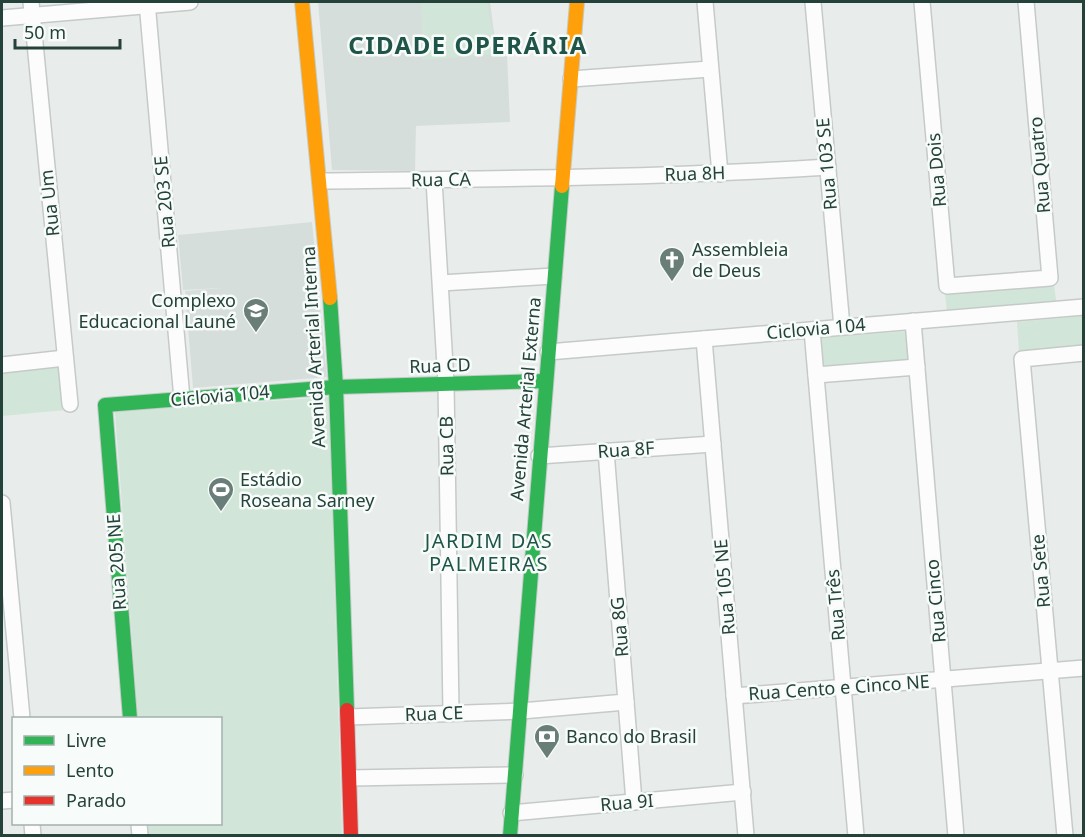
<svg xmlns="http://www.w3.org/2000/svg" width="1085" height="837" font-family="'Noto Sans',sans-serif">
  <style>
    .built { fill: #d6dedb }
    .green { fill: #d1e6d8 }
    .lines { fill: none; stroke-linecap: round; stroke-linejoin: round }
    .street-casing { stroke: #c5cac8; stroke-width: 18 }
    .fast-casing { stroke: #c3cbc8; stroke-width: 16 }
    .slow-casing { stroke: #c3cbc8; stroke-width: 16 }
    .jam-casing { stroke: #c3cbc8; stroke-width: 16 }
    .street { stroke: #fcfcfc; stroke-width: 15 }
    .fast { stroke: #30b455; stroke-width: 14 }
    .slow { stroke: #ff9f0a; stroke-width: 14 }
    .jam { stroke: #e5322d; stroke-width: 14 }
    .labels { text-anchor: middle; stroke-width: 5; stroke-linejoin: round; paint-order: stroke }
    .street-label { font-size: 18px; fill: #24423a; stroke: #f7fbf9 }
    .poi-label { font-size: 18px; fill: #24423a; stroke: #f7fbf9; text-anchor: start }
    .neighbourhood-label { font-size: 20px; letter-spacing: 1.5px; fill: #1f5548; stroke: #f7fbf9 }
    .district-label { font-size: 24px; font-weight: bold; letter-spacing: 1.5px; fill: #1f5548; stroke: #f7fbf9 }
  </style>
  <rect width="100%" height="100%" fill="#e8edeb"/>
  <g class="built">
    <polygon points="318,2 490,2 497,55 507,54 510,122 416,126 415,171 332,170"/>
    <polygon points="312,222 327,377 193,388 185,291 221,288 183,290 178,235"/>
  </g>
  <g class="green">
    <polygon points="421,2 487,2 496,54 423,60"/>
    <polygon points="1054,285 1057,306 947,314 945,293"/>
    <polygon points="1083,316 1083,348 1019,352 1017,322"/>
    <polygon points="910,331 913,362 820,369 817,338"/>
    <polygon points="73,364 77,409 2,416 2,371"/>
    <polygon points="329,397 342,835 147,835 146,824 220,824 220,718 138,718 115,412"/>
  </g>
  <g class="lines">
    <defs>
      <g id="street">
        <polyline points="31,2 70,404"/>
        <polyline points="147,2 182,399"/>
        <polyline points="705,2 720,174"/>
        <polyline points="813,2 842,327"/>
        <polyline points="922,2 947,286 1050,278 1026,2"/>
        <polyline points="2,18 190,2"/>
        <polyline points="571,79 710,69"/>
        <polyline points="434,180 446,383 451,713"/>
        <path d="M 320,181 C 489,179 658,178 828,167"/>
        <polyline points="441,283 554,276"/>
        <polyline points="913,321 956,836"/>
        <polyline points="812,330 856,836"/>
        <polyline points="704,339 746,836"/>
        <polyline points="548,352 1084,307"/>
        <polyline points="2,365 65,358"/>
        <polyline points="816,375 917,367"/>
        <polyline points="606,451 634,802"/>
        <polyline points="539,456 713,444"/>
        <polyline points="2,503 22,718"/>
        <polyline points="734,696 1084,668"/>
        <polyline points="348,717 521,711 626,702"/>
        <polyline points="350,778 515,775"/>
        <polyline points="2,801 14,800"/>
        <polyline points="511,813 743,792"/>
        <polyline points="32,824 33,836"/>
        <polyline points="139,824 140,836"/>
        <polyline points="1065,836 1022,359 1084,353"/>
      </g>
      <g id="fast">
        <polyline points="330,298 336,387 347,710"/>
        <polyline points="130,718 105,405 336,387 546,381"/>
        <polyline points="510,836 562,186"/>
      </g>
      <g id="slow">
        <polyline points="302,2 330,298"/>
        <polyline points="562,186 577,2"/>
      </g>
      <polyline id="jam" points="347,710 351,836"/>
    </defs>
    <use href="#street" class="street-casing"/>
    <use href="#fast" class="fast-casing"/>
    <use href="#slow" class="slow-casing"/>
    <use href="#jam" class="jam-casing"/>
    <use href="#street" class="street"/>
    <use href="#fast" class="fast"/>
    <use href="#slow" class="slow"/>
    <use href="#jam" class="jam"/>
  </g>
  <defs>
    <symbol id="church-pin" viewBox="-11 -11 22 30"><path d="M0 17L-7.5 6A9.5 9.5 0 1 1 7.5 6Z" fill="#697e78" stroke="#f7fbf9"/><path d="M-1.2-6h2.4v3.5h3.3v2.4h-3.3V6h-2.4V-.1h-3.3v-2.4h3.3Z" fill="#fff"/></symbol>
    <symbol id="school-pin" viewBox="-11 -11 22 30"><path d="M0 17L-7.5 6A9.5 9.5 0 1 1 7.5 6Z" fill="#697e78" stroke="#f7fbf9"/><path d="M0-5L7-2L0 1L-7-2ZM-4 1L0 2.5L4 1V4Q0 6-4 4Z" fill="#fff"/></symbol>
    <symbol id="stadium-pin" viewBox="-11 -11 22 30"><path d="M0 17L-7.5 6A9.5 9.5 0 1 1 7.5 6Z" fill="#697e78" stroke="#f7fbf9"/><path d="M0-5a6.5 5 0 1 0 0 10a6.5 5 0 1 0 0-10ZM-3.5-1.8h7v3.6h-7Z" fill="#fff"/></symbol>
    <symbol id="bank-pin" viewBox="-11 -11 22 30"><path d="M0 17L-7.5 6A9.5 9.5 0 1 1 7.5 6Z" fill="#697e78" stroke="#f7fbf9"/><path d="M-6-4H6V4H-6ZM0-2.3a2.3 2.3 0 1 0 0 4.6a2.3 2.3 0 1 0 0-4.6Z" fill="#fff"/></symbol>
  </defs>
  <g fill-rule="evenodd">
    <use href="#church-pin" x="657" y="245" width="30" height="40"/>
    <use href="#school-pin" x="241" y="296" width="30" height="40"/>
    <use href="#stadium-pin" x="206" y="475" width="30" height="40"/>
    <use href="#bank-pin" x="532" y="722" width="30" height="40"/>
  </g>
  <g class="labels">
    <g class="street-label">
      <text transform="translate(827 164) rotate(-95)" y="6">Rua 103 SE</text>
      <text transform="translate(1040 165) rotate(-95)" y="6">Rua Quatro</text>
      <text transform="translate(937 170) rotate(-95)" y="6">Rua Dois</text>
      <text transform="translate(695 174) rotate(-2)" y="6">Rua 8H</text>
      <text transform="translate(441 180) rotate(-1)" y="6">Rua CA</text>
      <text transform="translate(165 202) rotate(-95)" y="6">Rua 203 SE</text>
      <text transform="translate(50 203) rotate(-96)" y="6">Rua Um</text>
      <text transform="translate(816 329) rotate(-5)" y="6">Ciclovia 104</text>
      <text transform="translate(314 347) rotate(-93)" y="6">Avenida Arterial Interna</text>
      <text transform="translate(440 366) rotate(-2)" y="6">Rua CD</text>
      <text transform="translate(220 396) rotate(-5)" y="6">Ciclovia 104</text>
      <text transform="translate(526 399) rotate(-85)" y="6">Avenida Arterial Externa</text>
      <text transform="translate(447 446) rotate(-91)" y="6">Rua CB</text>
      <text transform="translate(626 450) rotate(-4)" y="6">Rua 8F</text>
      <text transform="translate(117 562) rotate(-94)" y="6">Rua 205 NE</text>
      <text transform="translate(1041 571) rotate(-95)" y="6">Rua Sete</text>
      <text transform="translate(725 587) rotate(-95)" y="6">Rua 105 NE</text>
      <text transform="translate(936 601) rotate(-95)" y="6">Rua Cinco</text>
      <text transform="translate(836 605) rotate(-95)" y="6">Rua Três</text>
      <text transform="translate(620 627) rotate(-95)" y="6">Rua 8G</text>
      <text transform="translate(839 688) rotate(-4)" y="6">Rua Cento e Cinco NE</text>
      <text transform="translate(434 714) rotate(-2)" y="6">Rua CE</text>
      <text transform="translate(627 803) rotate(-5)" y="6">Rua 9I</text>
    </g>
    <g class="poi-label">
      <text x="692" y="256">Assembleia<tspan x="692" dy="21">de Deus</tspan></text>
      <text x="236" y="307" text-anchor="end">Complexo<tspan x="236" dy="21">Educacional Launé</tspan></text>
      <text x="240" y="486">Estádio<tspan x="240" dy="21">Roseana Sarney</tspan></text>
      <text x="566" y="743">Banco do Brasil</text>
    </g>
    <g class="neighbourhood-label">
      <text x="489" y="548">JARDIM DAS<tspan x="489" dy="23">PALMEIRAS</tspan></text>
    </g>
    <g class="district-label">
      <text x="468" y="54">CIDADE OPERÁRIA</text>
    </g>
  </g>
  <rect width="1085" height="837" fill="none" stroke="#24423a" stroke-width="6"/>
  <rect x="12" y="717" width="210" height="108" fill="#f7fbf9" stroke="#a3b1ad" stroke-width="1.5"/>
  <rect x="24" y="736" width="30" height="9" fill="#30b455" stroke="#a3b1ad" stroke-width="1.5"/>
  <text x="66" y="747" font-size="18" fill="#24423a">Livre</text>
  <rect x="24" y="766" width="30" height="9" fill="#ff9f0a" stroke="#a3b1ad" stroke-width="1.5"/>
  <text x="66" y="777" font-size="18" fill="#24423a">Lento</text>
  <rect x="24" y="796" width="30" height="9" fill="#e5322d" stroke="#a3b1ad" stroke-width="1.5"/>
  <text x="66" y="807" font-size="18" fill="#24423a">Parado</text>
  <path d="M15 39v9h105v-9" fill="none" stroke="#24423a" stroke-width="3"/>
  <text x="24" y="39" font-size="18" fill="#24423a" stroke="#f7fbf9" stroke-width="4.5" paint-order="stroke">50 m</text>
</svg>
